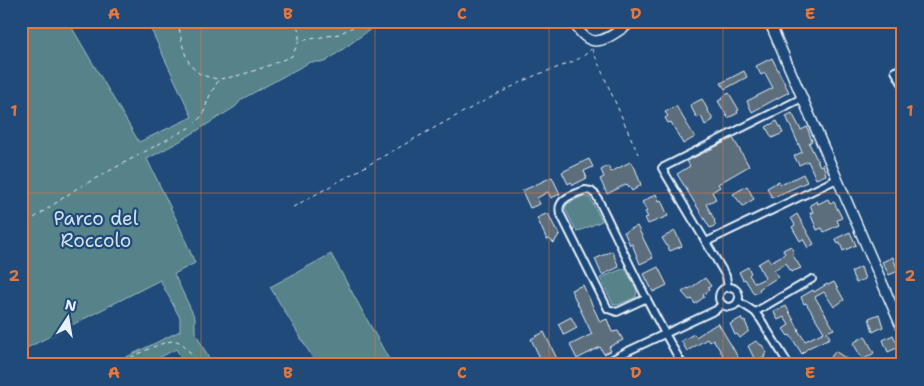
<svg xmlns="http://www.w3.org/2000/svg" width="924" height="386" font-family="'Shantell Sans',sans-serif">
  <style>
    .green { fill: #57828a; stroke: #a0bac1 }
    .building { fill: #5c6d7c; stroke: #e8f1f8 }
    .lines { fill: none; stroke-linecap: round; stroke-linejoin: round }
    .street-casing { stroke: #e8f1f8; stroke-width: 10 }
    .secondary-casing { stroke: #e8f1f8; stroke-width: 12 }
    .path { stroke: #e8f1f8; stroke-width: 1; stroke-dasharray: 4 4; stroke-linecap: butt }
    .street { stroke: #1f4a7a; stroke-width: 6 }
    .secondary { stroke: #1f4a7a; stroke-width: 9 }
    .grid { fill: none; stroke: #e8773b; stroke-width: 1; stroke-opacity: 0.55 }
    .labels { text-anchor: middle; stroke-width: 4.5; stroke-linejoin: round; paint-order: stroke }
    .park-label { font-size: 19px; fill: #d2e0e8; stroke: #1f4a7a }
    .neatline { fill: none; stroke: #e8773b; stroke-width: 2 }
    .grid-label { font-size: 16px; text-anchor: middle; font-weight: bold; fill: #e8773b }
  </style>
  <rect width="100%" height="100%" fill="#1f4a7a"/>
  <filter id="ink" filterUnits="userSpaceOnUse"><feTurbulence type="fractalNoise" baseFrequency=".02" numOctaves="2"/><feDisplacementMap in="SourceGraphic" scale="10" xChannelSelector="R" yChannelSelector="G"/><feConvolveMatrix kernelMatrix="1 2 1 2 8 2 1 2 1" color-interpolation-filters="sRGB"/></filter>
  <g filter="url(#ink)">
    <g class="green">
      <polygon points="21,21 68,21 139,142 192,117 147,21 382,21 325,62 310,62 242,99 235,107 182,140 147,159 178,223 195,263 174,274 195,318 195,331 212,365 186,365 176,349 145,365 110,365 180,331 180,318 160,280 21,351"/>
      <polygon points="583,196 590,198 602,221 577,232 565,209 567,204"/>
      <polygon points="331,254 392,365 317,365 270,287"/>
      <polygon points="625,268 637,290 636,297 618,305 613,304 600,278"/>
    </g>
    <g class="building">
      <polygon points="772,58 789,92 752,112 747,101 773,88 765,73 761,75 756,66"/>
      <polygon points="744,71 747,77 725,89 721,83"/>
      <polygon points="729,93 739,110 737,111 738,113 728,118 718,101 722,99 721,98"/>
      <polygon points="702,99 713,120 705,125 701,116 697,118 690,105"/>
      <polygon points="676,106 695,137 683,144 671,122 668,123 665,118 668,116 665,112"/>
      <polygon points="792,113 801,130 807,127 812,141 809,143 820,166 823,164 826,175 816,179 808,161 799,165 794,156 802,152 786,116"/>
      <polygon points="777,121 783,133 772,138 766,127"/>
      <polygon points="733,138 749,166 718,184 720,187 712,192 716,199 706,204 715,221 714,222 716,225 710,228 677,174 690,166 687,161"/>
      <polygon points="589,159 593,167 584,171 587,178 573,185 571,182 568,184 562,172"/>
      <polygon points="630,162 635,168 641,185 632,191 627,184 607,194 600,179 604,177 601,170 608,166 611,172"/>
      <polygon points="803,174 807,182 772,198 767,188 779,181 781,185"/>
      <polygon points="552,177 560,194 551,198 548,192 537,198 540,204 530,208 522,191"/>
      <polygon points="747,186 754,199 743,206 733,194"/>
      <polygon points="656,194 659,201 661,200 668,216 648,224 645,218 648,217 645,212 647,211 642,202"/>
      <polygon points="828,199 830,203 834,202 842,218 837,220 839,225 824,232 822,228 817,230 810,213 813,212 810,205 817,201 818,204"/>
      <polygon points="548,213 556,230 560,233 554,243 549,239 547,240 537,218"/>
      <polygon points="797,214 814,244 808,248 803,239 800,241 792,227 795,225 791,218"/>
      <polygon points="637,226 653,258 640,264 632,244 630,245 624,232"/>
      <polygon points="675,231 682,246 670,251 662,238"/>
      <polygon points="850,232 856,245 843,251 840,243 838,244 835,239"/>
      <polygon points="791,246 794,253 792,254 801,268 791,272 786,263 774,270 778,277 759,289 760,291 754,294 745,279 743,280 739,272 748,267 751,273 749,275 755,283 765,278 758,264 768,258 770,262 785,254 783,250"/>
      <polygon points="612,251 619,267 602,275 595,259"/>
      <polygon points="893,257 898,271 889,275 882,262"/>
      <polygon points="658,267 667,285 653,292 644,274"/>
      <polygon points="861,267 865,279 856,283 851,272"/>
      <polygon points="705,278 711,286 708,288 709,290 703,295 704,297 695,304 692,299 689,300 682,292 688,288 689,289"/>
      <polygon points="834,282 844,300 834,307 824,292 815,297 834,329 827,332 830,338 808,348 802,354 790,335 788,336 783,329 789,325 784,317 778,320 774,312 786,306 799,330 798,330 805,341 824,332 806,303 804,304 801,297 813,290 814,292 827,284 828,285"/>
      <polygon points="583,285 600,322 607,319 612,332 618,331 623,340 609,347 611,351 604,354 600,347 577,359 570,345 592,334 571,290"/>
      <polygon points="879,314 883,327 873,332 869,318"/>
      <polygon points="571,317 577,328 564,335 558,324"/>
      <polygon points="741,318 743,322 745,321 749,331 740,338 737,334 735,335 730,324"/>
      <polygon points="718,323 734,350 742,365 729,365 713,339 709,342 707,339 687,351 681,341 694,334 696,337"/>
      <polygon points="544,332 560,365 531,365 541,360 531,339"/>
      <polygon points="893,335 899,347 888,352 883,340"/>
      <polygon points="865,336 874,353 863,360 853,343"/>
      <polygon points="756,341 761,345 762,345 767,353 764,355 765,357 756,362 748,346"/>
      <polygon points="835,351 847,359 843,365 838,365 830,359"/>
    </g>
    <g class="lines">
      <defs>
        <g id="street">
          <polyline points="903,68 895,71 903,85"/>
          <polyline points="706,242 837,179"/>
          <circle cx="729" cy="297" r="10"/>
          <polyline points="728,288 726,276 662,168 802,98"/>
          <path d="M 647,298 L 617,312 L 608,309 L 560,213 C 556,199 574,194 585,190 L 591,191 L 596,195 C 624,252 650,310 683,365"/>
          <polyline points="738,301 755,312 761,320 789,365"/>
          <polyline points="755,312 812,279"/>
          <polyline points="602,365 628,351 716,310 722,304"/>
        </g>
        <g id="secondary">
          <path d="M 573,21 C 592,57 609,36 634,21"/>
          <polyline points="769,21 903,331"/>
        </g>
      </defs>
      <use href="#street" class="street-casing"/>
      <use href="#secondary" class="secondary-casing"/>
      <g class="path">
        <path d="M 178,21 C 181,37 183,59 195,70 C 201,76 209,77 217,79"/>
        <polyline points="293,21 299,30 299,40"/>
        <polyline points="592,49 638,154"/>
        <path d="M 293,207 C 373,163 451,116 534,76 C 550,69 580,63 591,49"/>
        <path d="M 21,227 L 76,189 L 192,126 L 203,115 L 208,99 L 219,79 C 244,76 268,66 292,56 L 299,41 L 339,34 L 364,21"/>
        <path d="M 117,365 C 128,359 165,339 176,341 C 186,343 193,357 197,365"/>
      </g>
      <use href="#street" class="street"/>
      <use href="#secondary" class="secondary"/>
    </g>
  </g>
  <path class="grid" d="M 201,21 L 201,365M 375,21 L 375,365M 549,21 L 549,365M 723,21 L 723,365M 21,193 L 903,193"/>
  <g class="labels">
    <g class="park-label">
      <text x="96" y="225">Parco del<tspan x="96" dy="22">Roccolo</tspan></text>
    </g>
  </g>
  <rect width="924" height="386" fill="none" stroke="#1f4a7a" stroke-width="55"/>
  <g transform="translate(68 318) rotate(12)" stroke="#1f4a7a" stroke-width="4" paint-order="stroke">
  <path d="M0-4L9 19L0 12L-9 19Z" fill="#e8f1f8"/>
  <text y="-8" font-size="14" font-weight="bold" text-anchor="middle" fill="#e8f1f8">N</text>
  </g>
  <rect x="28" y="28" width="868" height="330" class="neatline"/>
  <g class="grid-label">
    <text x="114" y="19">A</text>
    <text x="288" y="19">B</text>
    <text x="462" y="19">C</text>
    <text x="636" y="19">D</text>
    <text x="810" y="19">E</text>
    <text x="14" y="116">1</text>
    <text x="910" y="116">1</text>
    <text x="14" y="281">2</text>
    <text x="910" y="281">2</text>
    <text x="114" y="378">A</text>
    <text x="288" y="378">B</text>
    <text x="462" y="378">C</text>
    <text x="636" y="378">D</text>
    <text x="810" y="378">E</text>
  </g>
</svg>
